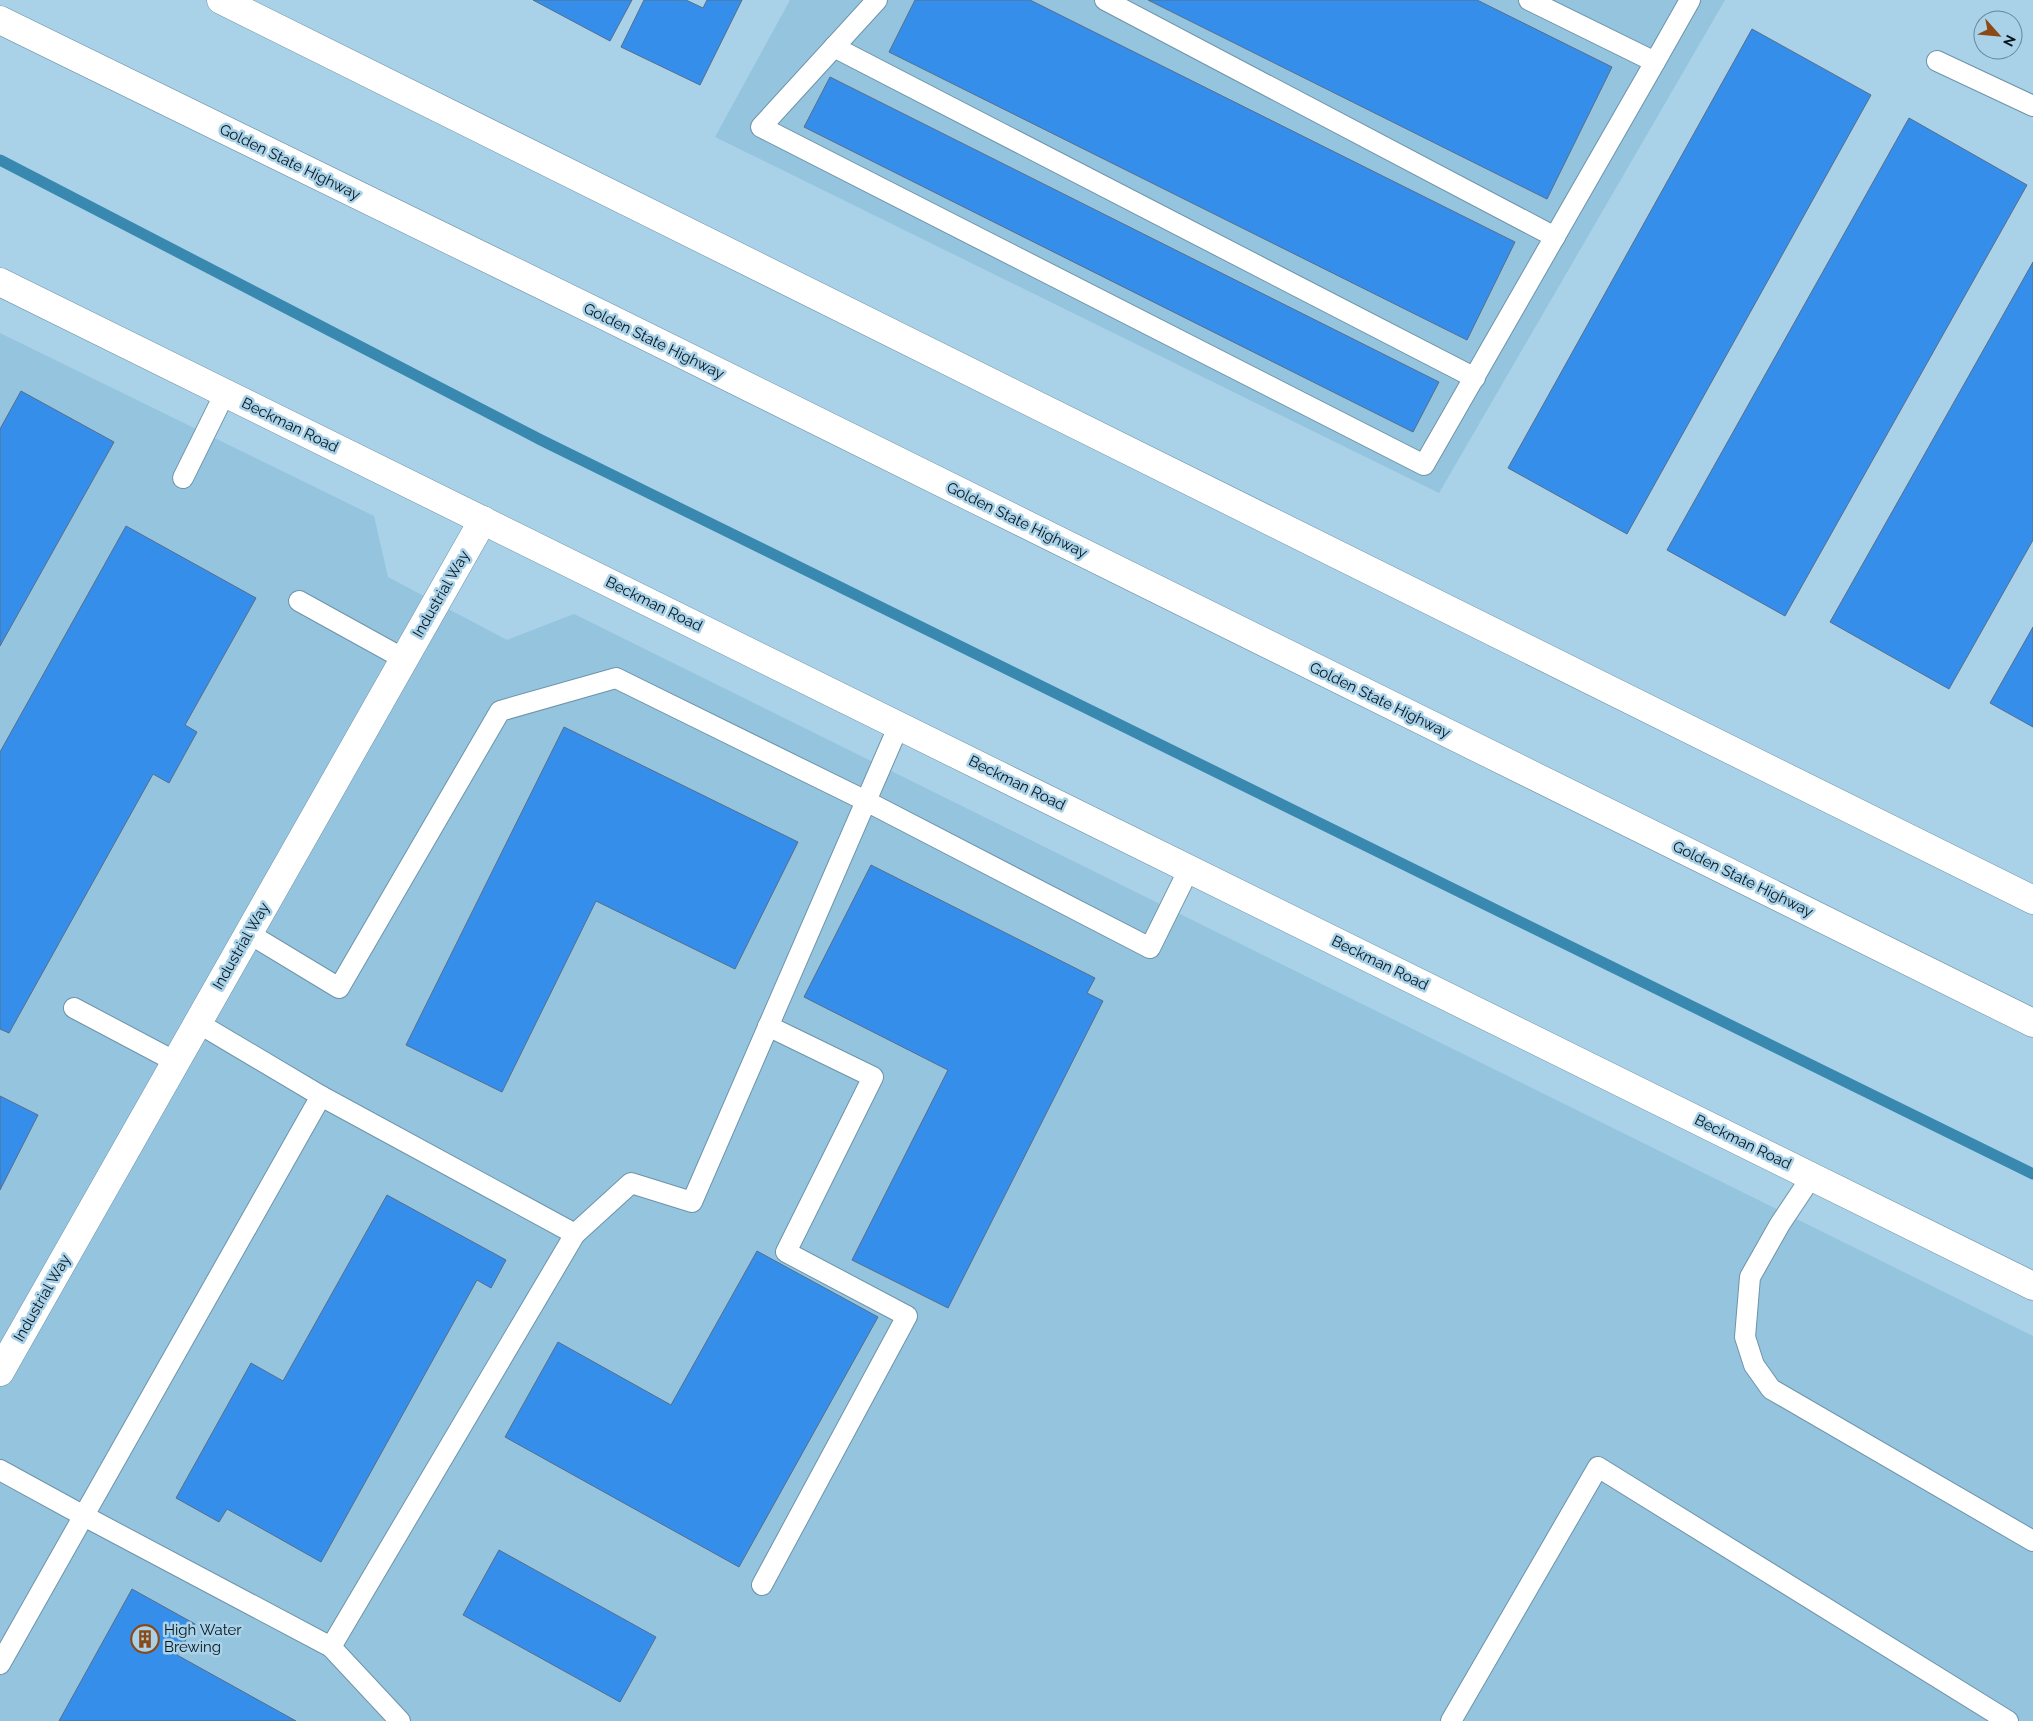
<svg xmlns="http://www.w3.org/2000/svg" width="2033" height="1721" font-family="Raleway,sans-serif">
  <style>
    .built { fill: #95c4df }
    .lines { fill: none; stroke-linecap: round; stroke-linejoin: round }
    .stream { stroke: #3888b0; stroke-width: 11 }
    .building { fill: #368eeb; stroke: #576e8b }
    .lane-casing { stroke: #6d94a9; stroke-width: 22 }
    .street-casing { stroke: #6d94a9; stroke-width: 29 }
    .secondary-casing { stroke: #6d94a9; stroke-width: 29 }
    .highway-casing { stroke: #6d94a9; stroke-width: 29 }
    .lane { stroke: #fff; stroke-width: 20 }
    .street { stroke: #fff; stroke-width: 28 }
    .secondary { stroke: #fff; stroke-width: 28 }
    .highway { stroke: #fff; stroke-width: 28 }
    .labels { text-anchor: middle; stroke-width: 5; stroke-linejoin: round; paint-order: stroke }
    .street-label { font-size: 15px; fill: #06151c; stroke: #a9d1e8 }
    .poi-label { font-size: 15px; fill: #06151c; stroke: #a9d1e8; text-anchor: start }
  </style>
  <rect width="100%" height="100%" fill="#a9d1e8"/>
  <g class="built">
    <polygon points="790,0 1725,0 1439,493 715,137"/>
    <polygon points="0,333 374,516 388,577 507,640 574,614 2033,1336 2033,1721 0,1721"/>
  </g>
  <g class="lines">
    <polyline class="stream" points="0,160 541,440 2033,1174"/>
  </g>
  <g class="building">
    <polygon points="533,0 632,0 610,41"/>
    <polygon points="644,0 686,0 703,8 707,0 742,0 700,85 621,47"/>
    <polygon points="915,0 1030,0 1515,242 1467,340 889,52"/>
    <polygon points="1148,0 1477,0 1612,67 1547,199"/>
    <polygon points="1752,29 1871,95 1627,534 1508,468"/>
    <polygon points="830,77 1439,382 1413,432 804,127"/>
    <polygon points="1909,118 2027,185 1785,616 1667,550"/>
    <polygon points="2033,262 2033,540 1949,689 1830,622"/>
    <polygon points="21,391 114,442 0,646 0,429"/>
    <polygon points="126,526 256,598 185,725 197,732 169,783 153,774 9,1033 0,1029 0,752"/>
    <polygon points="2033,627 2033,727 1990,703"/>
    <polygon points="564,727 798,842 735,969 596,901 502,1092 406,1045"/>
    <polygon points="871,865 1095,978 1087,993 1103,1001 948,1308 852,1260 948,1070 804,997"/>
    <polygon points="0,1096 38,1115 0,1190"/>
    <polygon points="387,1195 506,1260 491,1288 477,1280 321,1562 227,1509 219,1522 176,1498 251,1363 283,1381"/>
    <polygon points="757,1251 878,1317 739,1567 505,1437 558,1342 671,1405"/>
    <polygon points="499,1550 656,1637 620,1702 463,1615"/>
    <polygon points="132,1589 195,1624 177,1655 296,1721 59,1721"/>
  </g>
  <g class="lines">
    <defs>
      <g id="lane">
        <polyline points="877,0 761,127 1424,465 1655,62 1529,0"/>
        <polyline points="1105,0 1555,237"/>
        <polyline points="834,47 1475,378"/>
        <polyline points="1937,61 2033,106"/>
        <polyline points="1655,62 1690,0"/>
        <polyline points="183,478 225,393"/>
        <polyline points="299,601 404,659"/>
        <polyline points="248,933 339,988 500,711 616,678 866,801 1150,948 1189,869"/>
        <polyline points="74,1008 176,1062"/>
        <polyline points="1812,1176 1780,1224 1750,1277 1745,1337 1754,1365 1771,1389 2033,1541"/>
        <polyline points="575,1234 631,1183 692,1202 899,725"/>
        <polyline points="0,1470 84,1516 331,1647 575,1234 321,1096"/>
        <polyline points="762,1585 907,1316 786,1252 873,1077 768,1026"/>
        <polyline points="331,1647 400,1721"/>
        <polyline points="0,1664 321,1096 198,1023"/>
        <polyline points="1451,1721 1598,1467 2008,1721"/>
      </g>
      <polyline id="street" points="0,1372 483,520"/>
      <polyline id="secondary" points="0,282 2033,1286"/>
      <g id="highway">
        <polyline points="221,0 2033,900"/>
        <polyline points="0,20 603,315 2033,1023"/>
      </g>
    </defs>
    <use href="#lane" class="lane-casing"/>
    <use href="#street" class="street-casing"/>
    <use href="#secondary" class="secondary-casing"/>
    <use href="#highway" class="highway-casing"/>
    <use href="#lane" class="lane"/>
    <use href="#street" class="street"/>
    <use href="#secondary" class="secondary"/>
    <use href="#highway" class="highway"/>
  </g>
  <defs>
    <symbol id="building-ring" viewBox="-11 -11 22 22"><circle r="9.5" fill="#a9d1e8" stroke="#8b4917" stroke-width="1.5"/><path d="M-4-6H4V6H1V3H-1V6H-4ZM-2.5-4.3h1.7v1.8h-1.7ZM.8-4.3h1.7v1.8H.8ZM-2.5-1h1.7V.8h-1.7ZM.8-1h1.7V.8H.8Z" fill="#8b4917"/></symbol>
  </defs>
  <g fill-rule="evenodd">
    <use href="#building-ring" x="129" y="1623" width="32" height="32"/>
  </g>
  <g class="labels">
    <g class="street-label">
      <text transform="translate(290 162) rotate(26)" y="5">Golden State Highway</text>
      <text transform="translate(654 341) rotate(26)" y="5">Golden State Highway</text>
      <text transform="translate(290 425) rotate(26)" y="5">Beckman Road</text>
      <text transform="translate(1017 520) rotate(26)" y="5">Golden State Highway</text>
      <text transform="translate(441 594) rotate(-60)" y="5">Industrial Way</text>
      <text transform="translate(654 604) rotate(26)" y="5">Beckman Road</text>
      <text transform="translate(1380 700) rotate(26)" y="5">Golden State Highway</text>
      <text transform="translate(1017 783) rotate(26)" y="5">Beckman Road</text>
      <text transform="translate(1743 879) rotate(26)" y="5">Golden State Highway</text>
      <text transform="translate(241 946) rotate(-60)" y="5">Industrial Way</text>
      <text transform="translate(1380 963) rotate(26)" y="5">Beckman Road</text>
      <text transform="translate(1743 1142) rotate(26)" y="5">Beckman Road</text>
      <text transform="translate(42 1298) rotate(-60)" y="5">Industrial Way</text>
    </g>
    <g class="poi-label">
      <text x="164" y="1635">High Water<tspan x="164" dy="17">Brewing</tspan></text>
    </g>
  </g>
  <g transform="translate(1998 35) rotate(117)"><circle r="24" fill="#a9d1e8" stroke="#688696"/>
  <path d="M0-4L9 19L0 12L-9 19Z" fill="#8b4917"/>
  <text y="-8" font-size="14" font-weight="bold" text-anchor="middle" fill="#06151c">N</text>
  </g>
</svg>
